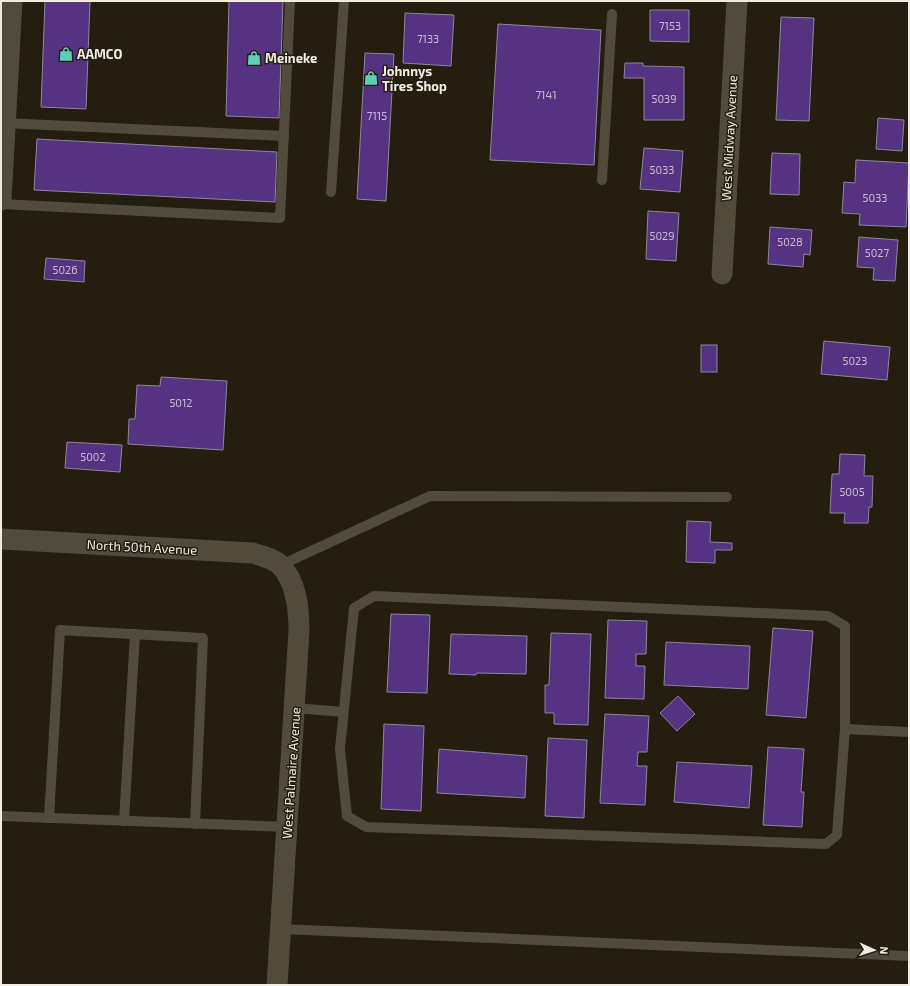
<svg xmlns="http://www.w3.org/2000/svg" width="910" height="986" font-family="'Exo 2',sans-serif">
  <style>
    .building { fill: #553382; stroke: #8c8797 }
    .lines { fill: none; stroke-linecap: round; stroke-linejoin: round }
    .service { stroke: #524b3c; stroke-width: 10 }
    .minor { stroke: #524b3c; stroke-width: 21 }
    .labels { text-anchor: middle; stroke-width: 3; stroke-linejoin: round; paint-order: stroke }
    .number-label { font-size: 11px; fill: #c9bdcb }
    .poi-label { font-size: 13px; font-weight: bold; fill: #f0ebe3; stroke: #241d10; text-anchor: start }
    .street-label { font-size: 13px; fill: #f0ebe3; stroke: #241d10 }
  </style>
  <rect width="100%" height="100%" fill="#241d10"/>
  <g class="building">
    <polygon points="45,1 90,1 86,109 41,107"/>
    <polygon points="229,1 283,1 279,118 226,116"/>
    <polygon points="650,10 689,10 689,42 650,41"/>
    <polygon points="405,13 454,15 451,66 403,63"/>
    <polygon points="781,17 814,18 809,121 776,120"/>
    <polygon points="498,24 601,30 594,165 490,160"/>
    <polygon points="365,53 394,54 386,201 357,199"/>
    <polygon points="625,63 643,63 643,66 684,67 684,120 644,120 644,78 624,78"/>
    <polygon points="878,118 904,120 902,151 876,149"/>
    <polygon points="37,139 277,152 275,202 34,190"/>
    <polygon points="644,148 683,151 680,192 640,189"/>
    <polygon points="772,153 800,154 799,195 770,194"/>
    <polygon points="856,160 909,163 906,227 859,225 860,214 842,213 844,182 855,183"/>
    <polygon points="648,211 679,213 676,261 646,259"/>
    <polygon points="770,227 812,230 810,255 804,254 803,267 768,264"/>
    <polygon points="859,237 898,240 895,281 873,280 874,268 857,267"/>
    <polygon points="46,258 85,261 84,282 44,279"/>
    <polygon points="824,341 890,347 887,380 821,374"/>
    <rect x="701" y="345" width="16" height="27"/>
    <polygon points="161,377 227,381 223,450 128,444 129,419 135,419 137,385 160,386"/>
    <polygon points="67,442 122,445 120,472 65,468"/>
    <polygon points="840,454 865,455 864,476 873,476 872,507 869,507 868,523 844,523 845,513 830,513 832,474 839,474"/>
    <polygon points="687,521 711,522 710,542 732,543 732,550 715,550 715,563 686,562"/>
    <polygon points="391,614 430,615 427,693 387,692"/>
    <polygon points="608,620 647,621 646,654 636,654 636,666 645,666 644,699 605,698"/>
    <polygon points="773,628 813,631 806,718 766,715"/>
    <polygon points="551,633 591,634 588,725 554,724 554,713 545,713 545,685 549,685"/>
    <polygon points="451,634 527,636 526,674 477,673 476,675 449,674"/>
    <polygon points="666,642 750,646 748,689 664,685"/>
    <polygon points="678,696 695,714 677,731 660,713"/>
    <polygon points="605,714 649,716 647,752 638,752 637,766 647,766 645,805 600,803"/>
    <polygon points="384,724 424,726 421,811 381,809"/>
    <polygon points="548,738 587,740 584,818 545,816"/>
    <polygon points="768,747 804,749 801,792 804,792 802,827 763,825"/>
    <polygon points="439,749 527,756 525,798 437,793"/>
    <polygon points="677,762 752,766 749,808 674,802"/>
  </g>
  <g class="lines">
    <g class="service">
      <polyline points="5,123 284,136"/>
      <polyline points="602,180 612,14"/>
      <polyline points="331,192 344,1"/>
      <polyline points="1,204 280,218 290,1"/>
      <polyline points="281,565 430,496 727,497"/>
      <polygon points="374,596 828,616 845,626 845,729 837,835 826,844 366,827 347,816 340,749 354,608"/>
      <polyline points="295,708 343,712"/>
      <polyline points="845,729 909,732"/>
      <polyline points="1,816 288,827"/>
      <polyline points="49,818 60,630 203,638 195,824"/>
      <polyline points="124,821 135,634"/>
      <polyline points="281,929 909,956"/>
    </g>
    <g class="minor">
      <polyline points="1,200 12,1"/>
      <polyline points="722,274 737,1"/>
      <path d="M 1,539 L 253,553 C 261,556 275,559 281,566 C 297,583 299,610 299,631 L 277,985"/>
    </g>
  </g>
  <defs>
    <symbol id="shop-bare" viewBox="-9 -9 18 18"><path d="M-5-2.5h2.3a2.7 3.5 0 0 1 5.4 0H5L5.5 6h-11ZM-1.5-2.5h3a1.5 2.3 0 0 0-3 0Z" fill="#5eceb8" stroke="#241d10" stroke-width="2.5" paint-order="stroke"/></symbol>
  </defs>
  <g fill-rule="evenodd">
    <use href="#shop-bare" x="56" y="44" width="20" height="20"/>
    <use href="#shop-bare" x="244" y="48" width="20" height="20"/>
    <use href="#shop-bare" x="361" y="68" width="20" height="20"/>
  </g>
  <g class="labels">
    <g class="number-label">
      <text x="670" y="30">7153</text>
      <text x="428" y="43">7133</text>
      <text x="546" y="99">7141</text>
      <text x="664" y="103">5039</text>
      <text x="377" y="120">7115</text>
      <text x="662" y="174">5033</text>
      <text x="875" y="202">5033</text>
      <text x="662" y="240">5029</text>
      <text x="790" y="246">5028</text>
      <text x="877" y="257">5027</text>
      <text x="65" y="274">5026</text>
      <text x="855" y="365">5023</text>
      <text x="181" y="407">5012</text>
      <text x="93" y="461">5002</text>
      <text x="852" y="496">5005</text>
    </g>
    <g class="poi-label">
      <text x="77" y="59">AAMCO</text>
      <text x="265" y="63">Meineke</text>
      <text x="382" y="76">Johnnys<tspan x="382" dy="15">Tires Shop</tspan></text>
    </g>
    <g class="street-label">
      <text transform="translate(729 138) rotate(-87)" y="5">West Midway Avenue</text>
      <text transform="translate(142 547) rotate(3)" y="5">North 50th Avenue</text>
      <text transform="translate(291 773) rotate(-86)" y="5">West Palmaire Avenue</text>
    </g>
  </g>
  <rect width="910" height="986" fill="none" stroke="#f0ebe3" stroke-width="4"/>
  <g transform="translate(874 950) rotate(93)" stroke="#241d10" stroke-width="3" paint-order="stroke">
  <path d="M0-3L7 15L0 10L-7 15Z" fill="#f0ebe3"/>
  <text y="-6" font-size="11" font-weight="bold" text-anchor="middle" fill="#f0ebe3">N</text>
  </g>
</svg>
